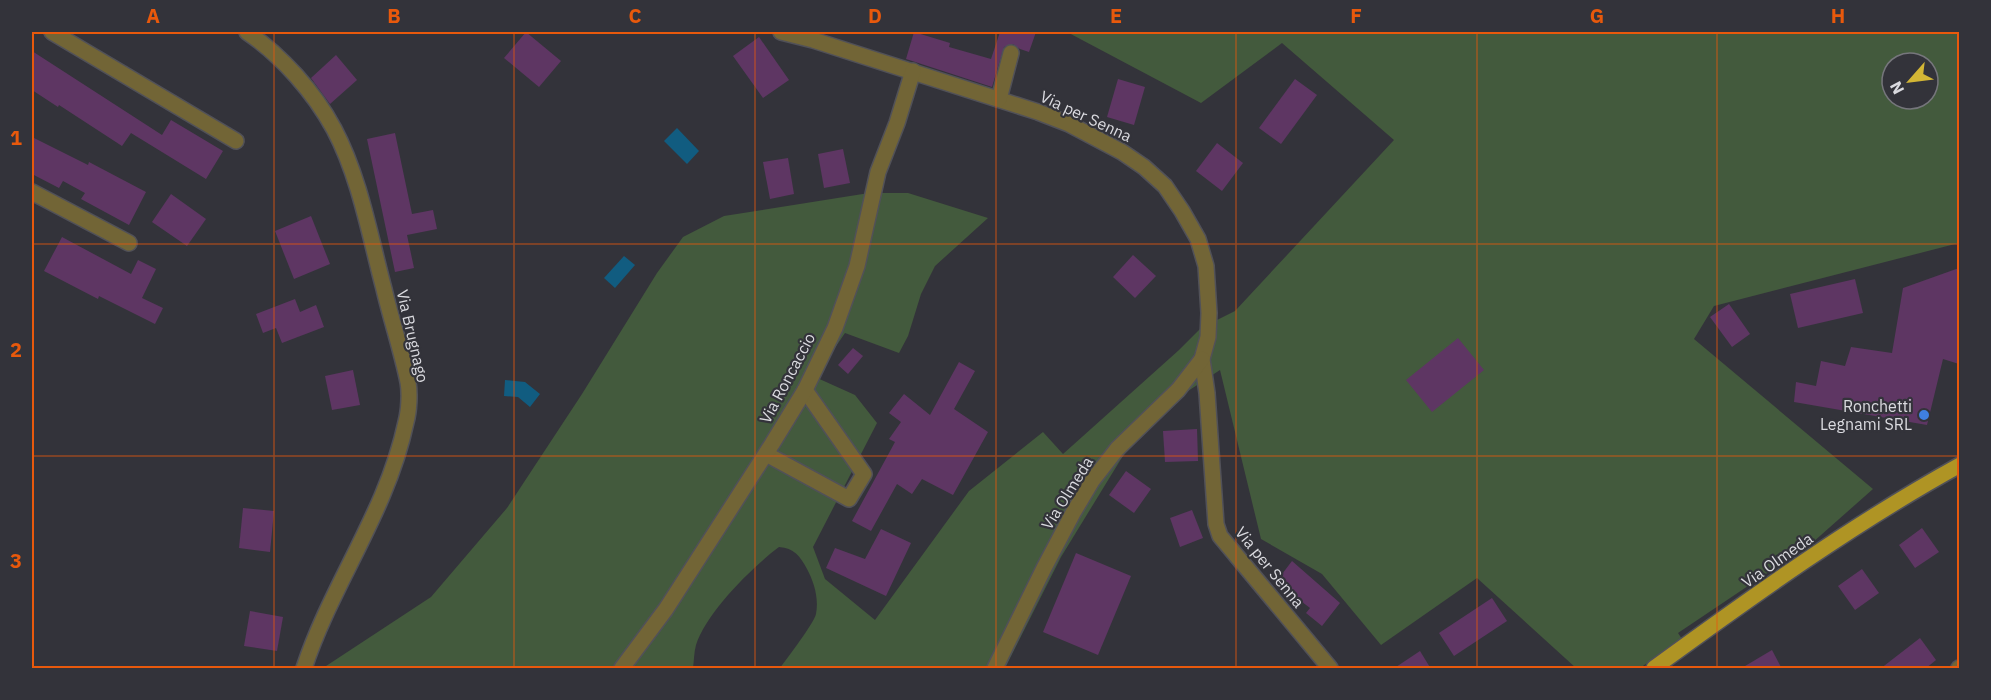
<svg xmlns="http://www.w3.org/2000/svg" width="1991" height="700" font-family="'IBM Plex Sans',sans-serif">
  <style>
    .green { fill: #435a3d; fill-rule: evenodd }
    .water { fill: #115c80 }
    .building { fill: #5e3663 }
    .lines { fill: none; stroke-linecap: round; stroke-linejoin: round }
    .minor-casing { stroke: #515158; stroke-width: 18 }
    .major-casing { stroke: #515158; stroke-width: 18 }
    .minor { stroke: #726536; stroke-width: 15 }
    .major { stroke: #af9424; stroke-width: 15 }
    .grid { fill: none; stroke: #e8590c; stroke-width: 1.5; stroke-opacity: 0.55 }
    .shop-dot { fill: #3f7fe0; stroke: #33333a; stroke-width: 2 }
    .labels { text-anchor: middle; stroke-width: 4.5; stroke-linejoin: round; paint-order: stroke }
    .street-label { font-size: 16px; fill: #dadadf; stroke: #33333a }
    .poi-label { font-size: 16px; fill: #dadadf; stroke: #33333a; text-anchor: end }
    .neatline { fill: none; stroke: #e8590c; stroke-width: 2 }
    .grid-label { font-size: 20px; text-anchor: middle; font-weight: bold; fill: #e8590c }
  </style>
  <rect width="100%" height="100%" fill="#33333a"/>
  <path class="green" d="M 1067,32 L 1959,32 L 1959,243 L 1714,306 L 1694,339 L 1873,489 L 1812,543 L 1678,633 L 1682,639 L 1640,668 L 1576,668 L 1477,578 L 1381,645 L 1322,574 L 1261,539 L 1220,370 L 1182,395 L 1149,421 L 1121,459 L 1061,557 L 1005,668 L 780,668 C 788,657 814,623 816,614 C 819,598 814,582 807,569 C 800,556 794,548 779,547 C 752,567 706,613 696,645 C 694,652 694,661 693,668 L 323,668 L 431,597 L 507,508 L 582,394 L 657,273 L 683,237 L 724,216 L 869,193 L 908,193 L 988,218 L 935,266 L 921,294 L 908,336 L 899,353 L 845,333 L 815,377 L 855,395 L 877,423 L 813,547 L 825,579 L 875,620 L 969,491 L 1043,432 L 1063,454 L 1179,350 L 1201,328 L 1235,311 L 1394,140 L 1282,43 L 1201,103 ZM 1892,63 L 1928,63 L 1928,99 L 1892,99 Z"/>
  <g class="water">
    <polygon points="677,128 699,151 687,164 664,141"/>
    <polygon points="624,256 635,265 615,288 604,278"/>
    <polygon points="505,380 525,382 540,394 530,407 518,397 504,396"/>
  </g>
  <g class="building">
    <polygon points="526,32 561,61 539,87 504,58"/>
    <polygon points="914,32 950,43 949,47 991,59 1000,32 1036,32 1029,52 1020,49 1013,44 1004,47 992,87 906,59"/>
    <polygon points="759,37 789,80 763,98 733,56"/>
    <polygon points="32,51 162,135 171,120 223,151 206,179 131,133 122,146 59,105 58,107 32,90"/>
    <polygon points="336,55 357,80 330,104 311,78"/>
    <polygon points="1118,79 1145,87 1134,125 1107,117"/>
    <polygon points="1295,79 1317,95 1281,144 1259,128"/>
    <polygon points="395,133 412,214 433,210 437,229 407,235 414,268 395,272 367,139"/>
    <polygon points="32,137 88,165 89,162 146,192 129,225 81,199 85,193 63,181 59,188 32,174"/>
    <polygon points="1217,143 1243,163 1222,191 1196,171"/>
    <polygon points="843,149 850,183 824,188 818,154"/>
    <polygon points="788,158 794,194 770,199 763,162"/>
    <polygon points="171,194 206,219 187,246 152,222"/>
    <polygon points="311,216 330,264 294,279 275,231"/>
    <polygon points="62,237 131,274 138,260 156,269 142,298 163,308 155,324 99,296 98,299 44,271"/>
    <polygon points="1133,255 1156,276 1135,298 1113,277"/>
    <polygon points="1959,268 1959,364 1943,359 1927,425 1794,402 1796,382 1816,386 1821,361 1845,366 1851,347 1892,353 1903,288"/>
    <polygon points="1855,279 1863,313 1798,328 1790,294"/>
    <polygon points="295,299 300,312 316,305 324,327 282,343 276,328 263,333 256,314"/>
    <polygon points="1729,304 1750,334 1732,347 1710,317"/>
    <polygon points="1458,338 1484,370 1432,412 1406,380"/>
    <polygon points="853,348 863,356 848,374 838,365"/>
    <polygon points="959,362 975,371 954,409 988,432 953,495 922,479 912,494 897,484 871,531 852,521 895,442 889,439 901,422 889,413 904,394 930,415"/>
    <polygon points="353,370 360,405 332,410 325,376"/>
    <polygon points="1197,429 1198,461 1165,462 1163,431"/>
    <polygon points="1126,471 1151,489 1134,513 1109,495"/>
    <polygon points="243,508 274,511 270,552 239,548"/>
    <polygon points="1192,510 1203,538 1180,547 1170,518"/>
    <polygon points="1922,528 1939,552 1915,568 1899,545"/>
    <polygon points="881,529 911,543 886,596 826,568 835,548 865,559"/>
    <polygon points="1076,553 1131,576 1098,655 1043,632"/>
    <polygon points="1292,561 1340,603 1322,626 1306,613 1310,608 1276,582"/>
    <polygon points="1862,569 1879,593 1855,610 1838,586"/>
    <polygon points="1492,598 1507,621 1454,656 1439,633"/>
    <polygon points="250,611 283,617 277,651 244,646"/>
    <polygon points="1920,638 1936,660 1925,669 1880,669"/>
    <polygon points="1772,650 1782,669 1740,669"/>
    <polygon points="1420,651 1431,669 1393,669"/>
  </g>
  <g class="lines">
    <defs>
      <g id="minor">
        <polyline points="52,32 236,141"/>
        <path d="M 247,32 C 282,56 314,92 334,129 C 360,178 370,237 384,289 C 391,319 402,352 408,382 C 410,393 409,411 406,422 C 387,512 332,583 304,668"/>
        <polyline points="781,32 813,40 1038,112 1069,124 1122,152 1144,167 1165,186 1182,211 1198,239 1206,266 1209,313 1208,337 1202,359 1207,393 1216,524 1220,536 1330,668"/>
        <polyline points="999,99 1011,53"/>
        <polyline points="32,192 129,243"/>
        <polyline points="766,454 849,499 864,474 805,390"/>
        <polyline points="622,668 666,609 772,444 805,390 835,328 857,266 878,172 897,123 913,71"/>
        <polyline points="995,668 1044,568 1073,513 1092,481 1117,449 1178,390 1202,359"/>
        <polyline points="1959,668 1960,668"/>
      </g>
      <path id="major" d="M 1654,668 C 1753,596 1853,524 1960,465"/>
    </defs>
    <use href="#minor" class="minor-casing"/>
    <use href="#major" class="major-casing"/>
    <use href="#minor" class="minor"/>
    <use href="#major" class="major"/>
  </g>
  <path class="grid" d="M 274,32 L 274,668M 514,32 L 514,668M 755,32 L 755,668M 996,32 L 996,668M 1236,32 L 1236,668M 1477,32 L 1477,668M 1717,32 L 1717,668M 32,244 L 1960,244M 32,456 L 1960,456"/>
  <circle class="shop-dot" cx="1924" cy="415" r="6"/>
  <g class="labels">
    <g class="street-label">
      <text transform="translate(1086 116) rotate(25)" y="6">Via per Senna</text>
      <text transform="translate(413 336) rotate(77)" y="6">Via Brugnago</text>
      <text transform="translate(787 378) rotate(-62)" y="6">Via Roncaccio</text>
      <text transform="translate(1067 493) rotate(-58)" y="6">Via Olmeda</text>
      <text transform="translate(1777 560) rotate(-35)" y="6">Via Olmeda</text>
      <text transform="translate(1270 567) rotate(51)" y="6">Via per Senna</text>
    </g>
    <g class="poi-label">
      <text x="1912" y="412">Ronchetti<tspan x="1912" dy="18">Legnami SRL</tspan></text>
    </g>
  </g>
  <rect width="1991" height="700" fill="none" stroke="#33333a" stroke-width="66"/>
  <g transform="translate(1910 81) rotate(242)"><circle r="28" fill="#33333a" stroke="#76767c" stroke-width="1.5"/>
  <path d="M0-4.5L10 22L0 15L-10 22Z" fill="#d3b635"/>
  <text y="-9" font-size="16" font-weight="bold" text-anchor="middle" fill="#dadadf">N</text>
  </g>
  <rect x="33" y="33" width="1925" height="634" class="neatline"/>
  <g class="grid-label">
    <text x="153" y="23">A</text>
    <text x="394" y="23">B</text>
    <text x="635" y="23">C</text>
    <text x="875" y="23">D</text>
    <text x="1116" y="23">E</text>
    <text x="1356" y="23">F</text>
    <text x="1597" y="23">G</text>
    <text x="1838" y="23">H</text>
    <text x="16" y="145">1</text>
    <text x="16" y="357">2</text>
    <text x="16" y="568">3</text>
  </g>
</svg>
